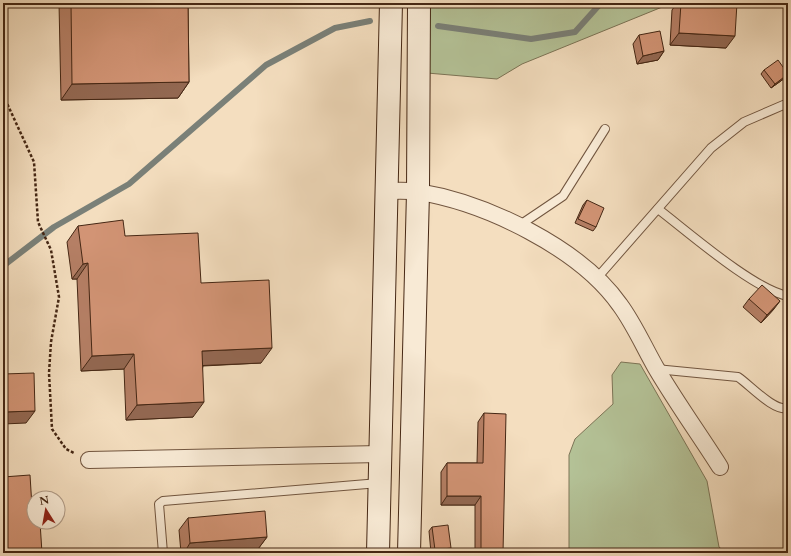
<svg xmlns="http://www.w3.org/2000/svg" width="791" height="556" font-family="Cardo,serif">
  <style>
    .green { fill: #b4c297; stroke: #7c7456 }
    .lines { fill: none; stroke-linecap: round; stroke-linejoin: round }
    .stream { stroke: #7a8078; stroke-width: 6 }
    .lane-casing { stroke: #71553f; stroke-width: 10 }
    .street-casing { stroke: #71553f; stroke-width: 18 }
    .secondary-casing { stroke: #452714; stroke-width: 24 }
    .path { stroke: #452714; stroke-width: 2.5; stroke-dasharray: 3 2; stroke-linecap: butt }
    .lane { stroke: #f8ead5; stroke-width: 8 }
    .street { stroke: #f8ead5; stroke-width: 16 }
    .secondary { stroke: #f8ead5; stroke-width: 22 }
    .wall { fill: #b57f65; stroke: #452714 }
    .shaded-wall { fill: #936852; stroke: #452714 }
    .building { fill: #d29475; stroke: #452714 }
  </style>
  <rect width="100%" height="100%" fill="#f4debf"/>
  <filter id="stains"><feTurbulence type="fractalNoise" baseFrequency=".005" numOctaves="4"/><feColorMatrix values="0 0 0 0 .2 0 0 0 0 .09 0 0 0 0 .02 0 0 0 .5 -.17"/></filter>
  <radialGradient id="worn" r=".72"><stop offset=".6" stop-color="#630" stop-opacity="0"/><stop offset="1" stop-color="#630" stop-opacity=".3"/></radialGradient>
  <g class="green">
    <polygon points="428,3 672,3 522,64 497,79 427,73"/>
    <polygon points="621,362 640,364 707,481 719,547 726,553 569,553 569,455 575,439 613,404 612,375"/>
  </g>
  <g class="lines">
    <g class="stream">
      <polyline points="438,26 531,39 575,32 601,3"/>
      <polyline points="3,266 54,227 129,184 266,65 335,28 370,21"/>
    </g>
    <defs>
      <g id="lane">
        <path d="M 658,209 C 687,231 754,290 788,296"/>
        <polyline points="520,225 563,196 605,129"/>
        <polyline points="597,278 711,148 744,122 788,103"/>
        <path d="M 656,369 L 738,377 C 750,385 774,412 788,408"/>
        <polyline points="163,553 159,504 163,501 379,483"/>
      </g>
      <g id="street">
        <path d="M 385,191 C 396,191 408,190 419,192 C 486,203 580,248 620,305 C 634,324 644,347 656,368 C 676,402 699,434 720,467"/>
        <polyline points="89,460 380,454"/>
      </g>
      <g id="secondary">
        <polyline points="378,553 391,3"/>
        <polyline points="409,553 418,192 419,3"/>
      </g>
    </defs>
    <use href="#lane" class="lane-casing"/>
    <use href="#street" class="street-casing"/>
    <use href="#secondary" class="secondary-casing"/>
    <polyline class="path" points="3,90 5,99 34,162 38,222 51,250 59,297 51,342 49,373 52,429 66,449 74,453"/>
    <use href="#lane" class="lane"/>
    <use href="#street" class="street"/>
    <use href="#secondary" class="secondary"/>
  </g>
  <g class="wall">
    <polygon points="59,3 188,3 189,82 178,98 61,100"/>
    <polygon points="677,3 737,3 726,48 670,45 672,10"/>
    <polygon points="639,35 664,51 658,60 637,64 633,44"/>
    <polygon points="788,61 788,68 786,65"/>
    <polygon points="764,70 785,78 771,88 761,74"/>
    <polygon points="587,200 596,227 593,231 575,223 583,205"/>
    <polygon points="78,226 125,236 201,283 261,363 203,366 193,417 126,420 124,369 81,371 77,279 72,279 67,242"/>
    <polygon points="749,299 774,309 761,323 743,307"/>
    <polygon points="484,413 503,553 475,553 475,505 441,505 441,472 447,463 477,463 478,422"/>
    <polygon points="3,477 32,507 42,553 3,553"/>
    <polygon points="188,518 267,537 258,549 217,553 181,553 179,530"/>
    <polygon points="432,527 451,548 448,552 431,553 429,531"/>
  </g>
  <g class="shaded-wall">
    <polygon points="679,33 735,36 726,48 670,45"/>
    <polygon points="664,51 658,60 637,64 643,56"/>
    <polygon points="788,74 785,78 771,88 775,84"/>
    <polygon points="189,82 178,98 61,100 72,84"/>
    <polygon points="88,263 77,279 72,279 83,264"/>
    <polygon points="780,301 774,309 761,323 767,315"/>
    <polygon points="272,348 261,363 192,366 202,351"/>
    <polygon points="134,354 124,369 81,371 92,356"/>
    <polygon points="204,402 193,417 126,420 137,405"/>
    <polygon points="35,411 26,423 3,424 3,412"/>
    <polygon points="447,496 481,496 475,505 441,505"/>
    <polygon points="267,537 258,549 217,553 184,553 190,543"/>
    <polygon points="451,548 448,552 433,553 435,550"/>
  </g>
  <g class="building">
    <polygon points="71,3 188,3 189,82 72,84"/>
    <polygon points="681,3 737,3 735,36 679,33"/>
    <polygon points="660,31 664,51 643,56 639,35"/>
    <polygon points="778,60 788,74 775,84 764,70"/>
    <polygon points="587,200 604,208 596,227 578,219"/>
    <polygon points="123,220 125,236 198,233 201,283 269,280 272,348 202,351 204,402 137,405 134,354 92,356 88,263 83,264 78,226"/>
    <polygon points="762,285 780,301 767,315 749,299"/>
    <polygon points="34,373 35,411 3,412 3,374"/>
    <polygon points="484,413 506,414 503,553 481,553 481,496 447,496 447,463 483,463"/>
    <polygon points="30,475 32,507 34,507 34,522 40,522 42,553 5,553 4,543 3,543 3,477"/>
    <polygon points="265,511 267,537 190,543 188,518"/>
    <polygon points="448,525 451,548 435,550 432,527"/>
  </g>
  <rect width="791" height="556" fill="none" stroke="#f4debf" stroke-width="16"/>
  <rect x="4" y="4" width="783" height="548" fill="none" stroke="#452714" stroke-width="2"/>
  <rect x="8" y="8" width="775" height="540" fill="none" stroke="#452714"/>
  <g transform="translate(46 510) rotate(349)"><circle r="19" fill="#f8ead5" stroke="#b09c88"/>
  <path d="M0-3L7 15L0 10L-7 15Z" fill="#8f2418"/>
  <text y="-6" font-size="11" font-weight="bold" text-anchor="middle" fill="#452714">N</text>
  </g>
  <rect width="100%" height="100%" filter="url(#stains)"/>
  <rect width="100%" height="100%" fill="url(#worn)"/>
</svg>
